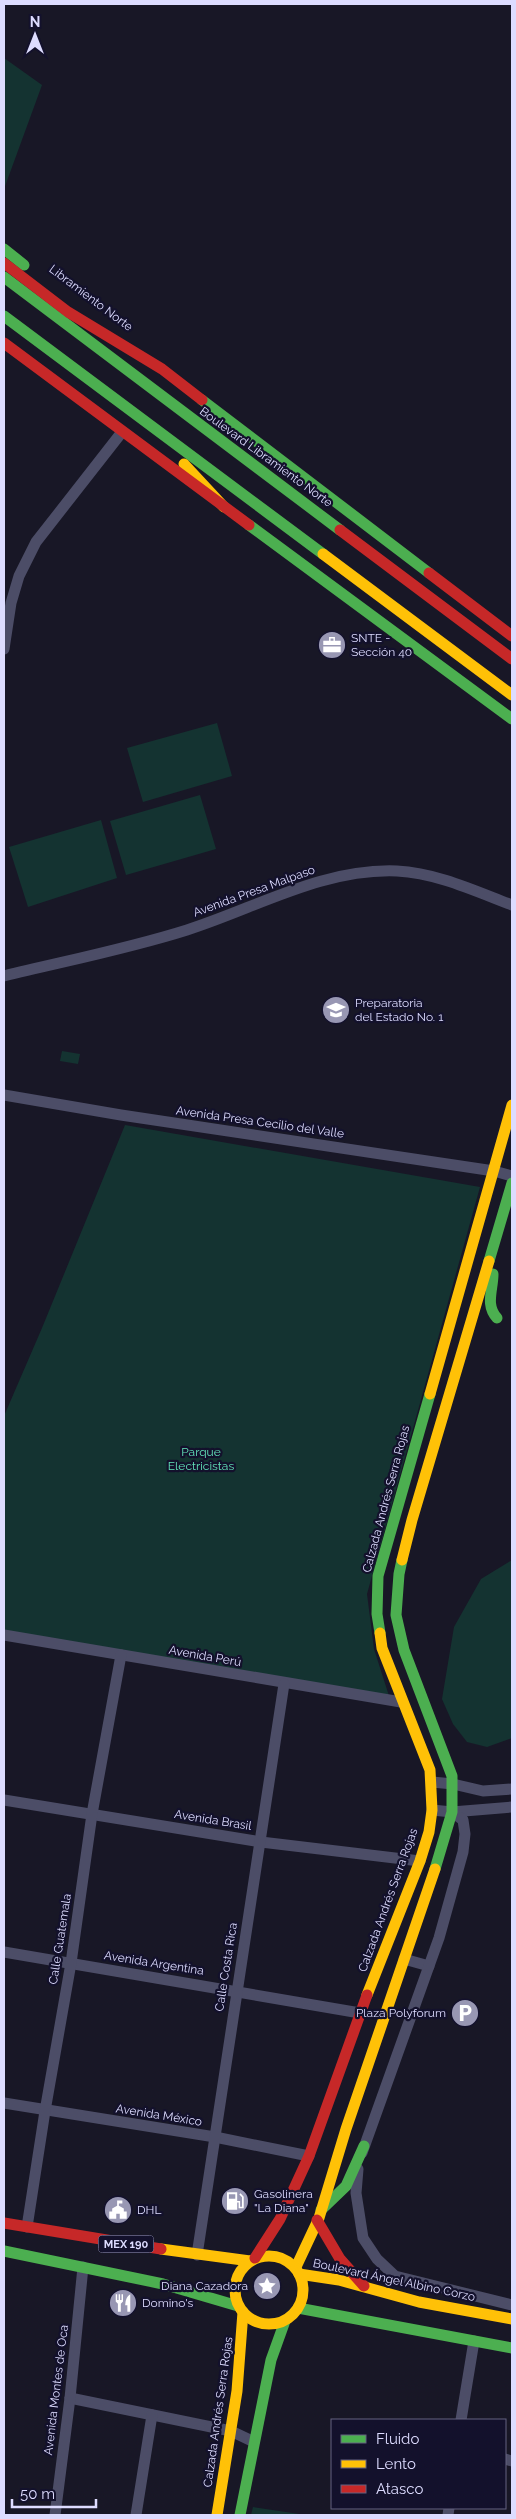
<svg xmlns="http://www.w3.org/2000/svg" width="516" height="2519" font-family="Raleway,sans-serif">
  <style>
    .green { fill: #143331 }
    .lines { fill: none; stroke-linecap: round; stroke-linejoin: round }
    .street { stroke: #4c4d67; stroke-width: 11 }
    .fast { stroke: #4caf50; stroke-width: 11 }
    .slow { stroke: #ffc107; stroke-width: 11 }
    .jam { stroke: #c62828; stroke-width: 11 }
    .labels { text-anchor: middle; stroke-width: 4.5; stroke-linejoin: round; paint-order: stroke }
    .shield { fill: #13112c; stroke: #a09fc0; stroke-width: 1 }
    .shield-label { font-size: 11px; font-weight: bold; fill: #dddcff }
    .street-label { font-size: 12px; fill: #dddcff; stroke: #13112c }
    .poi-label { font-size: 12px; fill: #dddcff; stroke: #13112c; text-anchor: start }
    .park-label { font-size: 12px; fill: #63e4ba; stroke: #13112c }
  </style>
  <rect width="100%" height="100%" fill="#181726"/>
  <g class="green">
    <polygon points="4,58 42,85 4,189"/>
    <polygon points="217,723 232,776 143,802 127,748"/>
    <polygon points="200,795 216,849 126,875 110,821"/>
    <polygon points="101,820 117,878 28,907 9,847"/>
    <polygon points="62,1051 80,1054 78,1064 60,1061"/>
    <polygon points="125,1125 480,1187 367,1594 374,1649 389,1696 4,1635 4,1416 42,1328"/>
    <polygon points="512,1560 512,1738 487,1747 467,1742 453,1724 442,1699 454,1627 481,1579"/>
    <polygon points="253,2507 306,2515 251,2515"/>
  </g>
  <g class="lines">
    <g class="street">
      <polyline points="4,649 11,603 19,576 36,542 122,432"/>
      <path d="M 4,976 C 65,961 127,949 187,930 C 256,908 323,868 397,871 C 437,873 475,891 512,905"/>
      <polyline points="4,1095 121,1115 494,1171 512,1176"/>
      <polyline points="4,1635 401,1702"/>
      <polyline points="432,1782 453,1784 483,1791 512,1789"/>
      <polyline points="4,1800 261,1842 420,1861"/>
      <polyline points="432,1810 452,1812 512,1807"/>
      <polyline points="4,1952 360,2013"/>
      <polyline points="404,1959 429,1966"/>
      <polyline points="4,2103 215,2137 309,2156"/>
      <polyline points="362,2153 439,1938 463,1852 465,1834 463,1820 452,1812"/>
      <polyline points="358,2169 356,2193 363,2238 377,2259 395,2276 512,2305"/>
      <polyline points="27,2227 45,2111 71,1963 92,1814 121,1655"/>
      <polyline points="197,2255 284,1684"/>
      <polyline points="70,2398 231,2431 254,2442"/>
      <polyline points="461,2420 474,2341"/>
      <polyline points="505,2459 512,2461"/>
      <polyline points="55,2515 70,2398 83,2267"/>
      <polyline points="136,2515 152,2415"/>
      <polyline points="448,2515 449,2508"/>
    </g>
    <g class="fast">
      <polyline points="4,249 24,265"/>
      <polyline points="4,277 340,530"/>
      <polyline points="4,316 323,554"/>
      <polyline points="202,400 429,573"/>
      <polyline points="249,525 512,719"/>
      <polyline points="489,1261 512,1183"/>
      <path d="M 493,1274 C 493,1290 485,1305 497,1318"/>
      <polyline points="402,1560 399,1574 396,1615 404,1650 452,1776 452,1812 435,1869"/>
      <polyline points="380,1633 377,1614 378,1576 430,1394"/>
      <polyline points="321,2210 346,2186 364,2146"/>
      <polyline points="4,2251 163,2284 238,2306"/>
      <polyline points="298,2308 512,2348"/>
      <polyline points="240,2515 271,2360 285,2321"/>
    </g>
    <g class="slow">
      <polyline points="184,464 224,507"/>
      <polyline points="323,554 512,695"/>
      <polyline points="430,1394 512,1105"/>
      <polyline points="402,1560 412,1520 489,1261"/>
      <polyline points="367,1995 420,1861 429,1832 432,1810 430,1770 382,1648 380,1633"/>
      <polyline points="161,2249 250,2261"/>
      <circle cx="269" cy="2290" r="34"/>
      <polyline points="296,2267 319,2218 346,2129 435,1869"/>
      <polyline points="299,2274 339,2280 419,2302 512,2319"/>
      <polyline points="217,2515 237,2391 243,2312"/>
    </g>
    <g class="jam">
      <polyline points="4,263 68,312 162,369 202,400"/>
      <polyline points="4,343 249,525"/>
      <polyline points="340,530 512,659"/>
      <polyline points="429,573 512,636"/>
      <polyline points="317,2220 340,2259 364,2286"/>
      <polyline points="4,2223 161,2249"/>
      <polyline points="255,2258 280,2219 309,2156 367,1995"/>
    </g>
  </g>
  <defs>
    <symbol id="office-disc" viewBox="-11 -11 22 22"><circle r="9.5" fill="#9897b3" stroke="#13112c"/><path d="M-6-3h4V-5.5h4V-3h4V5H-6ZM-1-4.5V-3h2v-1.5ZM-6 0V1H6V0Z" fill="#fff"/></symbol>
    <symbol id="school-disc" viewBox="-11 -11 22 22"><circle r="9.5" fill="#9897b3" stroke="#13112c"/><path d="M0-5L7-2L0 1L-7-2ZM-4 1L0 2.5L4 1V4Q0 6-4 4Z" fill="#fff"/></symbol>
    <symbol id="parking-disc" viewBox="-11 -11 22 22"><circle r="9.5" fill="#9897b3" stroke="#13112c"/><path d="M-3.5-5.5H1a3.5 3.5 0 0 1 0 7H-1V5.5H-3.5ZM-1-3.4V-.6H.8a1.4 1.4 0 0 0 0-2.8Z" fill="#fff"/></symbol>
    <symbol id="fuel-disc" viewBox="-11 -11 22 22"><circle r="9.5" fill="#9897b3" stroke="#13112c"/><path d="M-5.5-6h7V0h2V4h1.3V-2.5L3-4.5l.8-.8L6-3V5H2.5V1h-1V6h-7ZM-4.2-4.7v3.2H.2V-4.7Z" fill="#fff"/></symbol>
    <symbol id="civic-disc" viewBox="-11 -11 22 22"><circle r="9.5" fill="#9897b3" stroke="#13112c"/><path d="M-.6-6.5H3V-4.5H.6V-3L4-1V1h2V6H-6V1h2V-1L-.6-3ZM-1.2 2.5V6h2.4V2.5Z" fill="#fff"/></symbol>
    <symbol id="sight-disc" viewBox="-11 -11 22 22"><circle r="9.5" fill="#9897b3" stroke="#13112c"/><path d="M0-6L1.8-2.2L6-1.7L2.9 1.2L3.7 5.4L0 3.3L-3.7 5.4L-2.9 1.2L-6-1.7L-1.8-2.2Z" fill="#fff"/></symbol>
    <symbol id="restaurant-disc" viewBox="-11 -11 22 22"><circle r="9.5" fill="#9897b3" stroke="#13112c"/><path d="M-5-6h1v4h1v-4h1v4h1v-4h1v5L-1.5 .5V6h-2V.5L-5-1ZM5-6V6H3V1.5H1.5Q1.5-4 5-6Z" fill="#fff"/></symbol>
  </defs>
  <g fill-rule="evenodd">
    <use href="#office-disc" x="316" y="629" width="32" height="32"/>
    <use href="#school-disc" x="320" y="994" width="32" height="32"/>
    <use href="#parking-disc" x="449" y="1997" width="32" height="32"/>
    <use href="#fuel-disc" x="219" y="2185" width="32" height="32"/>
    <use href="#civic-disc" x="102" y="2194" width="32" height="32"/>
    <use href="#sight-disc" x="251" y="2270" width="32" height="32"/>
    <use href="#restaurant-disc" x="107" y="2287" width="32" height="32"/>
  </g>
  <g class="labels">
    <rect class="shield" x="98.5" y="2235.5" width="55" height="17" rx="4"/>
    <g class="shield-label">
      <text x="126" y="2248">MEX 190</text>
    </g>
    <g class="street-label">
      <text transform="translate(91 298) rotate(37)" y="4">Libramiento Norte</text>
      <text transform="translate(266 457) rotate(36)" y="4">Boulevard Libramiento Norte</text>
      <text transform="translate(254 891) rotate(-20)" y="4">Avenida Presa Malpaso</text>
      <text transform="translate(260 1122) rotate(8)" y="4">Avenida Presa Cecilio del Valle</text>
      <text transform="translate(386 1499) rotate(-75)" y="4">Calzada Andrés Serra Rojas</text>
      <text transform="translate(205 1656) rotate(10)" y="4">Avenida Perú</text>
      <text transform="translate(213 1820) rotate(9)" y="4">Avenida Brasil</text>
      <text transform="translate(388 1900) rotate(-70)" y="4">Calzada Andrés Serra Rojas</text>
      <text transform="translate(60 1939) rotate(-81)" y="4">Calle Guatemala</text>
      <text transform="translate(154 1963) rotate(9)" y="4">Avenida Argentina</text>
      <text transform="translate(226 1967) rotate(-81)" y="4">Calle Costa Rica</text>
      <text transform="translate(159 2115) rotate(9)" y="4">Avenida México</text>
      <text transform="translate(394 2280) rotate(12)" y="4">Boulevard Ángel Albino Corzo</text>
      <text transform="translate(56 2390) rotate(-83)" y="4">Avenida Montes de Oca</text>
      <text transform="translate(218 2412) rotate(-82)" y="4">Calzada Andrés Serra Rojas</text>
    </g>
    <g class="poi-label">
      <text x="351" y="642">SNTE -<tspan x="351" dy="14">Sección 40</tspan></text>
      <text x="355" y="1007">Preparatoria<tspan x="355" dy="14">del Estado No. 1</tspan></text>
      <text x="446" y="2017" text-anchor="end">Plaza Polyforum</text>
      <text x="254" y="2198">Gasolinera<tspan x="254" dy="14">"La Diana"</tspan></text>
      <text x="137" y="2214">DHL</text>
      <text x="248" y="2290" text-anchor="end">Diana Cazadora</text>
      <text x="142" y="2307">Domino's</text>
    </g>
    <g class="park-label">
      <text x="201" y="1456">Parque<tspan x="201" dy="14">Electricistas</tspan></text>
    </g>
  </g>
  <rect width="516" height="2519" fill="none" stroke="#dddcff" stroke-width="10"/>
  <rect x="331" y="2419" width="175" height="90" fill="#13112c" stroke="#646280"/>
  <rect x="341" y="2435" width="25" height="8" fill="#4caf50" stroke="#646280"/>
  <text x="376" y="2444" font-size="15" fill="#dddcff">Fluido</text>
  <rect x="341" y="2460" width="25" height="8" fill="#ffc107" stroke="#646280"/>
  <text x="376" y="2469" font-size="15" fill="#dddcff">Lento</text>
  <rect x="341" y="2485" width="25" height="8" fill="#c62828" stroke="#646280"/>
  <text x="376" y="2494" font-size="15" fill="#dddcff">Atasco</text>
  <g transform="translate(35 35)" stroke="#13112c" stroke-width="4" paint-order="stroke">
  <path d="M0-4L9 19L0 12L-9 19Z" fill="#dddcff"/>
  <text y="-8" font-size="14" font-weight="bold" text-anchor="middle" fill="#dddcff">N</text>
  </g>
  <path d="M12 2499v8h84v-8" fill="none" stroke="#dddcff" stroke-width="2.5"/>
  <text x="20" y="2499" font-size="15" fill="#dddcff" stroke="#13112c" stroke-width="4" paint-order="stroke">50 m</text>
</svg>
